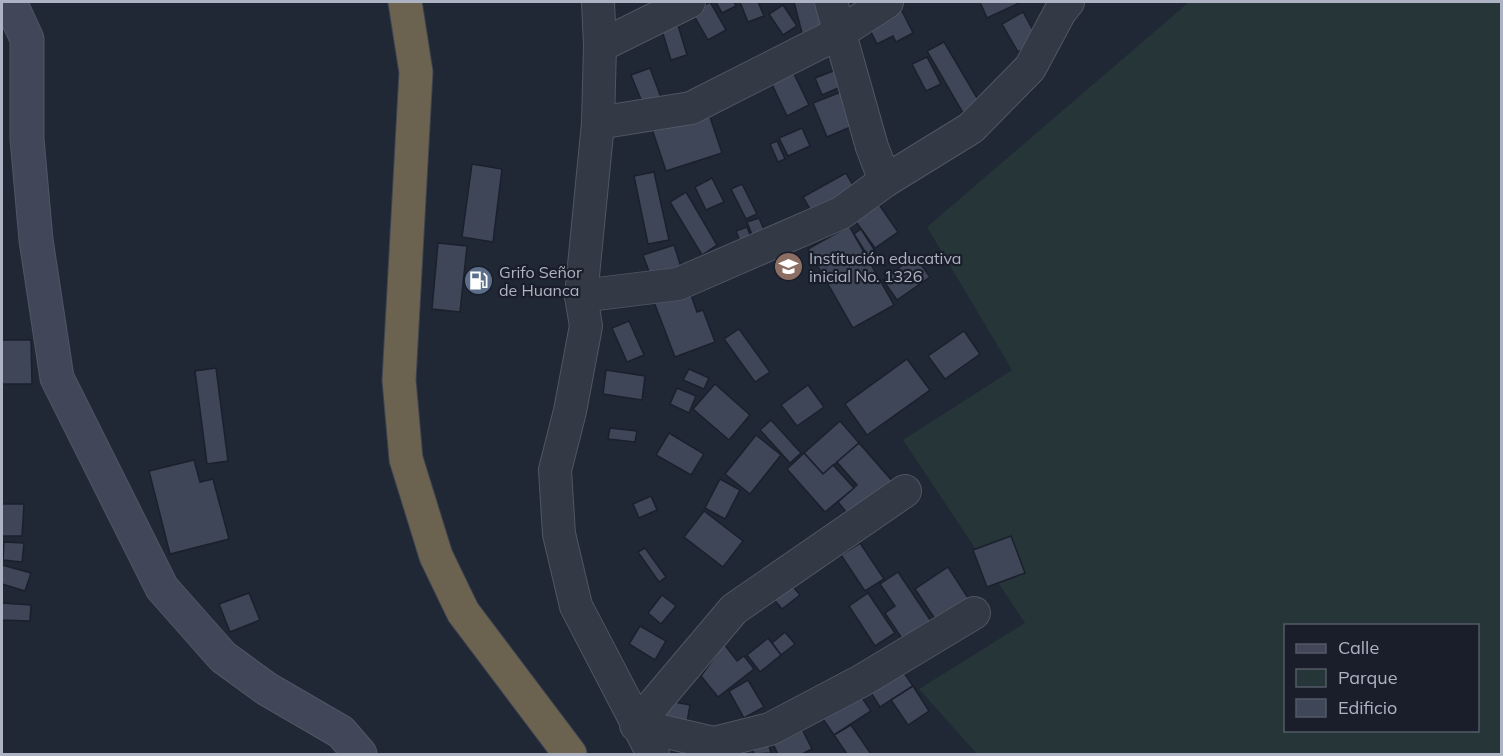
<svg xmlns="http://www.w3.org/2000/svg" width="1503" height="756" font-family="Mulish,sans-serif">
  <style>
    .green { fill: #253538; fill-rule: evenodd }
    .building { fill: #3e4658; stroke: #1b202c; stroke-width: 1.5 }
    .lines { fill: none; stroke-linecap: round; stroke-linejoin: round }
    .street-casing { stroke: #505664; stroke-width: 34 }
    .secondary-casing { stroke: #505664; stroke-width: 35 }
    .highway-casing { stroke: #3e4350; stroke-width: 35 }
    .street { stroke: #333945; stroke-width: 32 }
    .secondary { stroke: #414758; stroke-width: 33 }
    .highway { stroke: #6b6350; stroke-width: 33 }
    .labels { text-anchor: middle; stroke-width: 4.5; stroke-linejoin: round; paint-order: stroke }
    .poi-label { font-size: 16px; fill: #adb3c3; stroke: #191e2a; text-anchor: start }
  </style>
  <rect width="100%" height="100%" fill="#202735"/>
  <path class="green" d="M 1189,2 L 1501,2 L 1501,754 L 977,754 L 919,689 L 1025,623 L 903,440 L 1012,370 L 927,227 ZM 1286,626 L 1478,626 L 1478,730 L 1286,730 Z"/>
  <g class="building">
    <polygon points="710,2 726,30 708,40 692,12"/>
    <polygon points="716,2 734,2 736,6 722,13"/>
    <polygon points="740,2 758,2 764,16 748,22"/>
    <polygon points="794,2 818,2 825,28 802,33"/>
    <polygon points="980,2 1018,2 1019,3 987,18"/>
    <polygon points="783,5 797,26 783,35 769,14"/>
    <polygon points="899,5 913,33 896,42 893,36 877,44 866,22"/>
    <polygon points="1023,12 1039,41 1018,52 1002,24"/>
    <polygon points="677,22 687,55 671,60 661,27"/>
    <polygon points="944,42 980,103 963,113 927,51"/>
    <polygon points="927,57 941,84 926,91 912,64"/>
    <polygon points="650,68 662,100 644,107 631,75"/>
    <polygon points="792,70 809,105 787,116 770,80"/>
    <polygon points="836,70 843,86 822,95 815,78"/>
    <polygon points="846,90 860,123 827,137 813,103"/>
    <polygon points="708,111 722,153 666,171 652,129"/>
    <polygon points="802,128 810,146 788,156 779,138"/>
    <polygon points="777,141 785,159 778,162 770,144"/>
    <polygon points="472,164 502,169 493,242 462,237"/>
    <polygon points="654,172 669,240 648,244 634,176"/>
    <polygon points="846,173 857,192 814,216 803,197"/>
    <polygon points="712,178 724,202 706,210 695,187"/>
    <polygon points="742,184 757,214 746,219 731,189"/>
    <polygon points="686,192 717,245 702,255 670,202"/>
    <polygon points="878,203 898,232 875,248 854,219"/>
    <polygon points="759,218 767,237 755,242 747,222"/>
    <polygon points="849,226 894,305 853,328 808,249"/>
    <polygon points="747,227 753,243 742,246 736,231"/>
    <polygon points="861,229 875,251 868,256 854,234"/>
    <polygon points="438,243 467,246 460,312 432,309"/>
    <polygon points="674,245 681,267 651,277 643,255"/>
    <polygon points="915,256 930,277 897,300 883,280"/>
    <polygon points="689,289 697,312 703,310 715,342 675,357 654,302"/>
    <polygon points="629,321 644,355 627,362 612,328"/>
    <polygon points="739,329 770,372 755,382 724,339"/>
    <polygon points="964,331 980,354 945,379 928,356"/>
    <polygon points="2,340 31,340 32,384 2,384"/>
    <polygon points="907,359 930,390 867,435 845,404"/>
    <polygon points="216,368 228,461 207,464 195,371"/>
    <polygon points="689,369 709,378 704,389 683,380"/>
    <polygon points="606,370 645,376 642,400 603,394"/>
    <polygon points="715,384 750,415 729,440 693,409"/>
    <polygon points="808,385 824,407 797,426 781,405"/>
    <polygon points="677,388 696,396 689,413 670,404"/>
    <polygon points="771,420 801,453 790,463 760,430"/>
    <polygon points="840,421 859,443 823,474 804,453"/>
    <polygon points="610,428 637,431 635,442 608,439"/>
    <polygon points="669,433 704,454 691,475 656,455"/>
    <polygon points="756,435 781,455 750,494 725,474"/>
    <polygon points="859,443 894,483 852,519 838,502 857,485 837,462"/>
    <polygon points="804,453 823,474 833,465 854,488 825,512 787,469"/>
    <polygon points="194,460 200,482 213,479 229,539 170,554 149,471"/>
    <polygon points="720,479 740,490 725,519 705,508"/>
    <polygon points="651,496 657,510 639,518 633,504"/>
    <polygon points="2,504 24,504 22,536 2,536"/>
    <polygon points="704,511 743,541 723,567 684,537"/>
    <polygon points="1011,536 1025,573 987,587 973,550"/>
    <polygon points="4,542 24,543 22,562 3,560"/>
    <polygon points="860,543 884,579 865,591 841,555"/>
    <polygon points="645,548 666,577 659,582 638,552"/>
    <polygon points="2,565 31,573 25,591 2,584"/>
    <polygon points="948,567 972,604 939,625 915,589"/>
    <polygon points="898,572 935,627 907,646 885,613 895,606 880,584"/>
    <polygon points="785,577 800,595 782,609 767,591"/>
    <polygon points="249,593 260,620 230,632 219,604"/>
    <polygon points="868,593 895,633 875,646 849,606"/>
    <polygon points="662,595 676,606 661,624 648,613"/>
    <polygon points="2,603 31,605 30,621 2,620"/>
    <polygon points="640,626 666,641 655,660 629,644"/>
    <polygon points="785,632 795,644 781,655 772,643"/>
    <polygon points="768,638 781,655 760,672 747,655"/>
    <polygon points="724,644 737,661 744,656 754,669 718,697 701,676"/>
    <polygon points="900,667 913,686 880,707 868,688"/>
    <polygon points="748,680 764,707 744,718 729,691"/>
    <polygon points="913,686 929,711 908,725 891,700"/>
    <polygon points="858,692 871,711 834,735 821,716"/>
    <polygon points="664,700 690,705 686,728 660,723"/>
    <polygon points="799,723 812,749 802,754 778,754 770,738"/>
    <polygon points="851,725 871,754 847,754 834,735"/>
    <polygon points="767,738 771,753 754,754 751,743"/>
  </g>
  <g class="lines">
    <defs>
      <g id="street">
        <polyline points="598,2 600,46 598,123 581,296 586,326 570,411 555,470 559,534 576,606 653,754"/>
        <polyline points="831,2 872,147 885,181 971,128 1030,68 1060,12 1068,2"/>
        <polyline points="600,46 689,2"/>
        <polyline points="598,123 691,108 841,32 887,2"/>
        <polyline points="581,296 678,284 841,213 885,181"/>
        <polyline points="905,491 734,609 636,725 714,743 770,729 861,681 974,613"/>
      </g>
      <polyline id="secondary" points="10,2 27,39 27,139 36,240 57,378 162,588 223,657 267,689 341,732 360,754"/>
      <polyline id="highway" points="405,2 416,72 399,380 406,459 436,556 463,612 570,754"/>
    </defs>
    <use href="#street" class="street-casing"/>
    <use href="#secondary" class="secondary-casing"/>
    <use href="#highway" class="highway-casing"/>
    <use href="#street" class="street"/>
    <use href="#secondary" class="secondary"/>
    <use href="#highway" class="highway"/>
  </g>
  <defs>
    <symbol id="school-disc" viewBox="-11 -11 22 22"><circle r="9.5" fill="#8d6e63" stroke="#191e2a"/><path d="M0-5L7-2L0 1L-7-2ZM-4 1L0 2.5L4 1V4Q0 6-4 4Z" fill="#fff"/></symbol>
    <symbol id="fuel-disc" viewBox="-11 -11 22 22"><circle r="9.5" fill="#5c6f8a" stroke="#191e2a"/><path d="M-5.5-6h7V0h2V4h1.3V-2.5L3-4.5l.8-.8L6-3V5H2.5V1h-1V6h-7ZM-4.2-4.7v3.2H.2V-4.7Z" fill="#fff"/></symbol>
  </defs>
  <g fill-rule="evenodd">
    <use href="#school-disc" x="772" y="250" width="33" height="33"/>
    <use href="#fuel-disc" x="462" y="264" width="33" height="33"/>
  </g>
  <g class="labels">
    <g class="poi-label">
      <text x="809" y="264">Institución educativa<tspan x="809" dy="18">inicial No. 1326</tspan></text>
      <text x="499" y="278">Grifo Señor<tspan x="499" dy="18">de Huanca</tspan></text>
    </g>
  </g>
  <rect width="1503" height="756" fill="none" stroke="#adb3c3" stroke-width="6"/>
  <rect x="1284" y="624" width="195" height="108" fill="#191e2a" stroke="#545a67" stroke-width="1.5"/>
  <rect x="1296" y="644" width="30" height="9" fill="#414758" stroke="#545a67" stroke-width="1.5"/>
  <text x="1338" y="654" font-size="18" fill="#adb3c3">Calle</text>
  <rect x="1296" y="669" width="30" height="18" fill="#253538" stroke="#545a67" stroke-width="1.5"/>
  <text x="1338" y="684" font-size="18" fill="#adb3c3">Parque</text>
  <rect x="1296" y="699" width="30" height="18" fill="#3e4658" stroke="#545a67" stroke-width="1.5"/>
  <text x="1338" y="714" font-size="18" fill="#adb3c3">Edificio</text>
</svg>
